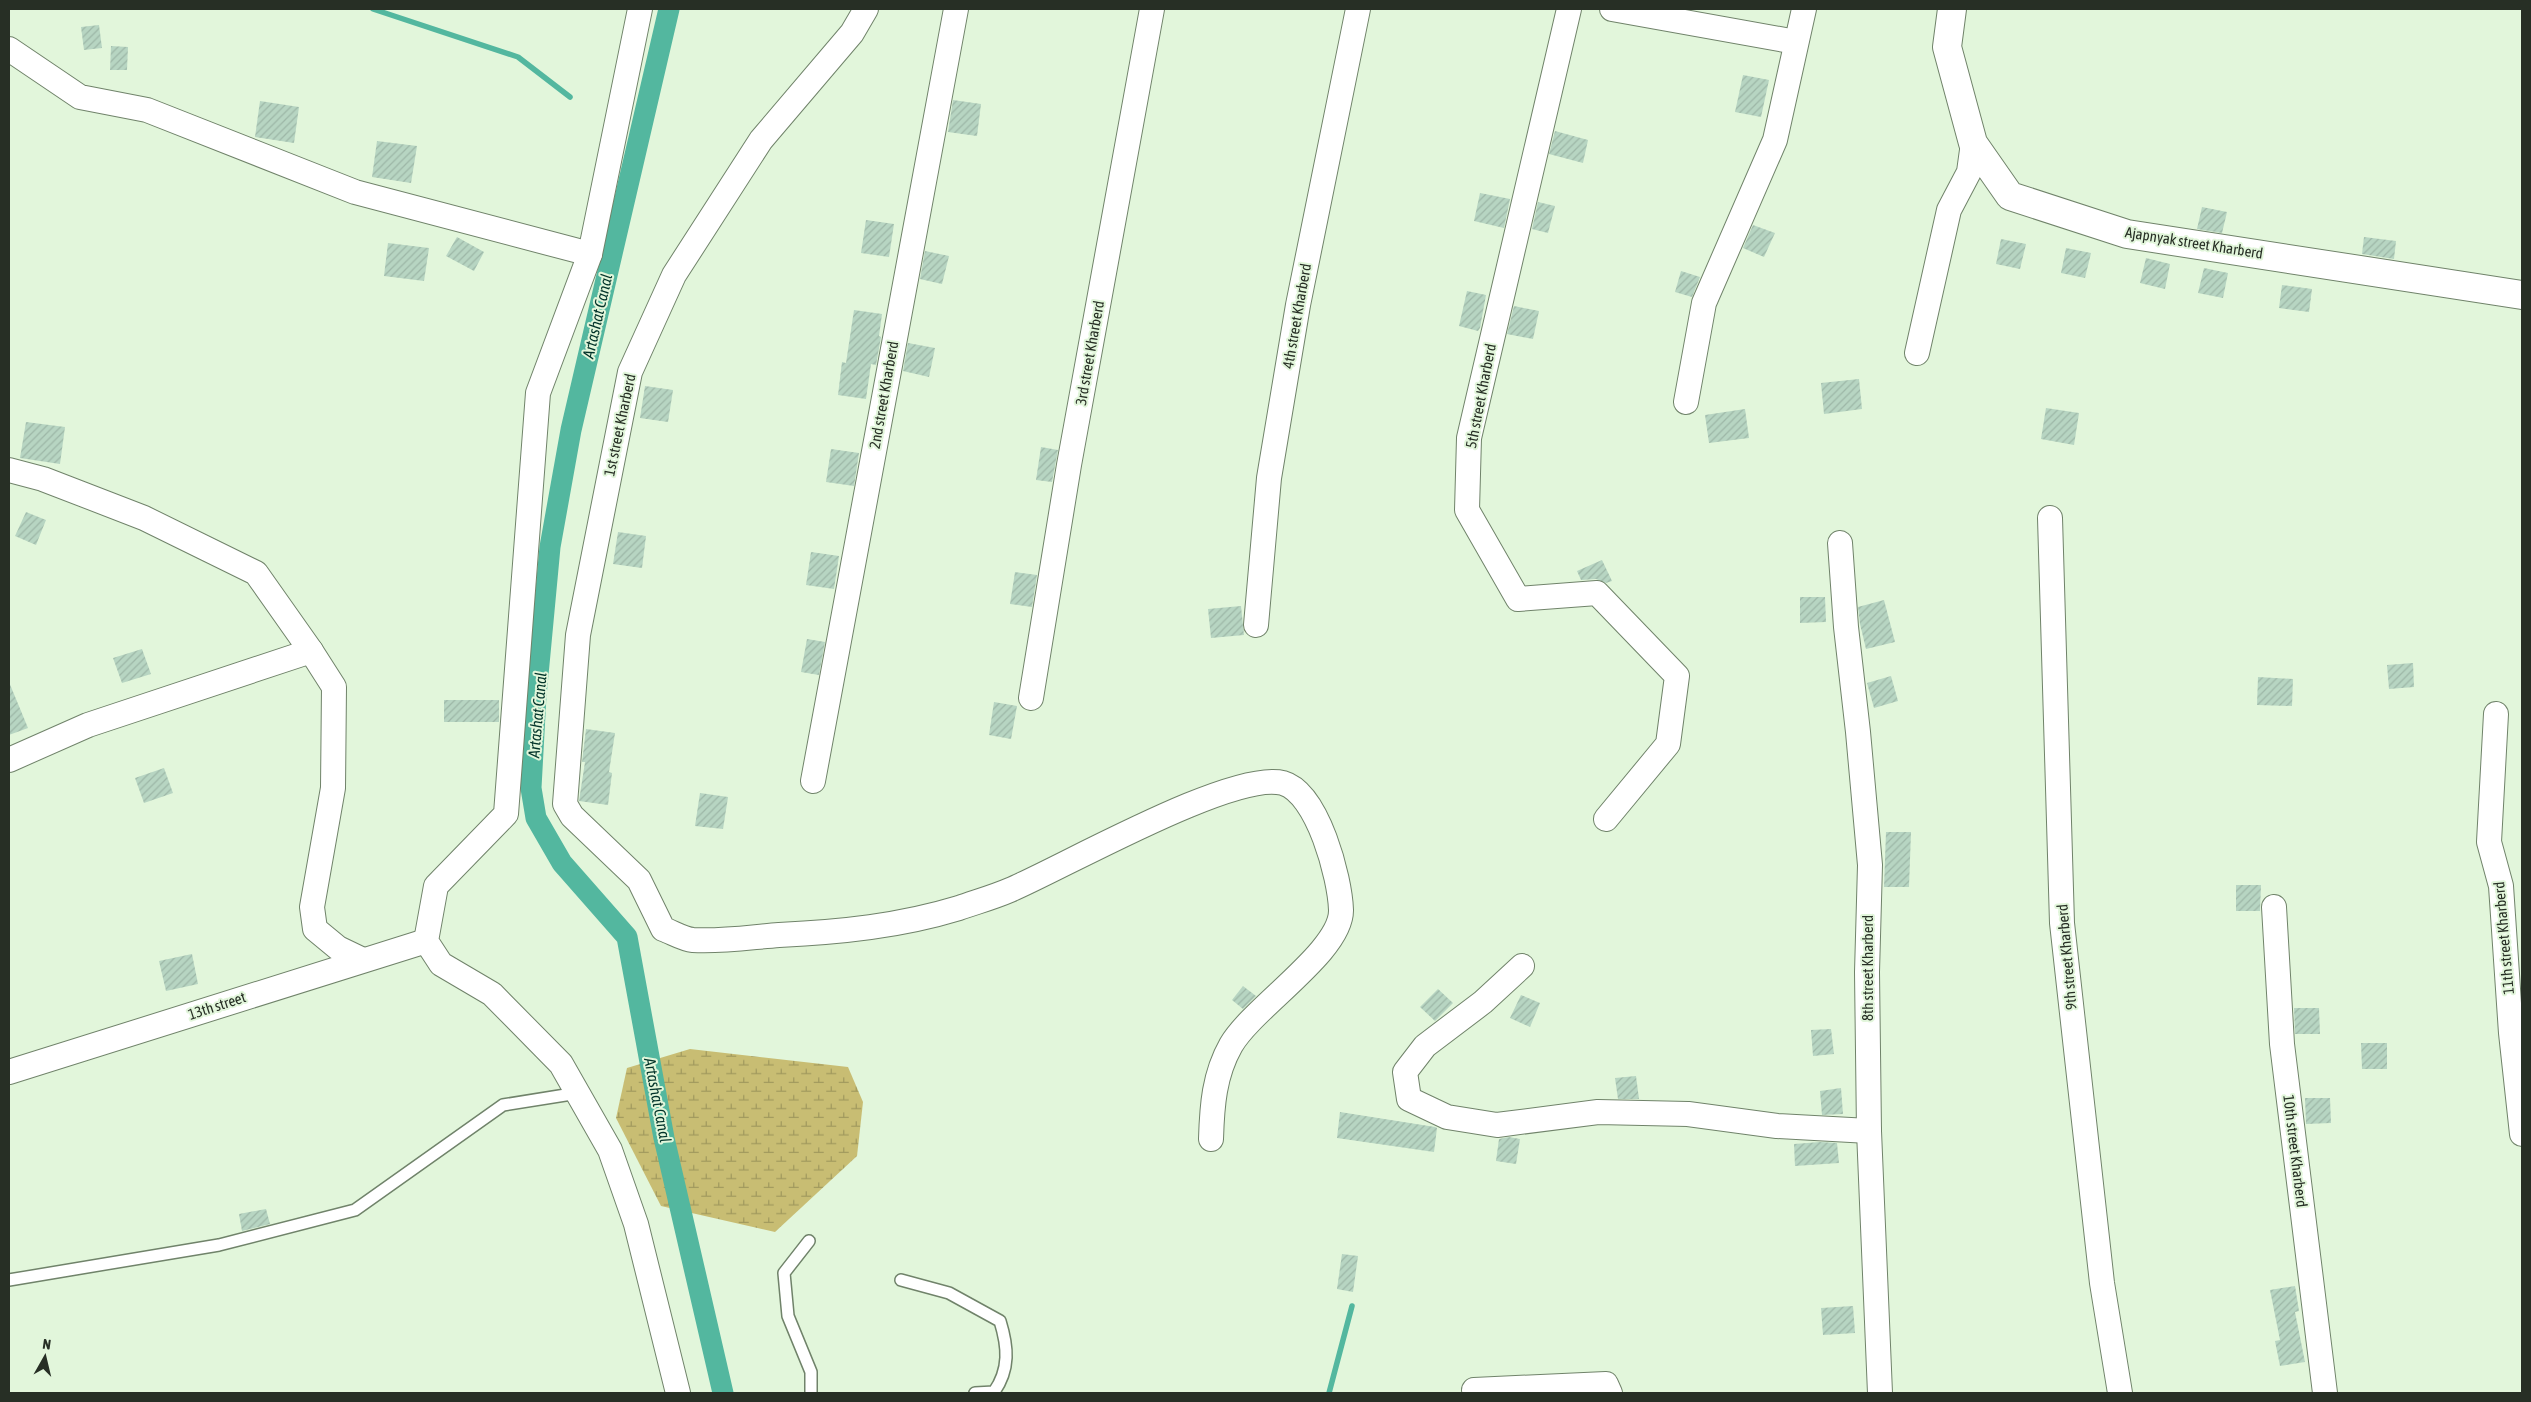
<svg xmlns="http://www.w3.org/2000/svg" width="2531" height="1402" font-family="'Asap Condensed',sans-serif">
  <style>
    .wetland { fill: url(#wetland-marsh) }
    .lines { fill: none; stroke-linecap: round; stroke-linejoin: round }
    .stream { stroke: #53b79f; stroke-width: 5.5 }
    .canal { stroke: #53b79f; stroke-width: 21 }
    .building { fill: url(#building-hatch) }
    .lane-casing { stroke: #70836a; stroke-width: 14 }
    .street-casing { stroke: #70836a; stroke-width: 26 }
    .secondary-casing { stroke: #70836a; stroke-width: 30 }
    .lane { stroke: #fff; stroke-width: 11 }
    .street { stroke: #fff; stroke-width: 24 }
    .secondary { stroke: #fff; stroke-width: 28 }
    .labels { text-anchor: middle; stroke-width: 4; stroke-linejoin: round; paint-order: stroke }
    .street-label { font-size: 15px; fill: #272f25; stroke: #e2f6db }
    .water-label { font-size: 16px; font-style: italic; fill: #023329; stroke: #e2f6db }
  </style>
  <defs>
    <pattern id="wetland-marsh" width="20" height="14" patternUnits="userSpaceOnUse" patternTransform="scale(1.25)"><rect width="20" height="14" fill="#c8bd73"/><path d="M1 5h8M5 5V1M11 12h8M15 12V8" fill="none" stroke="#a29a5e"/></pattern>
    <pattern id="building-hatch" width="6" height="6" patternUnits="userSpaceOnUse" patternTransform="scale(1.25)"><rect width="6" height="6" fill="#b7d5c2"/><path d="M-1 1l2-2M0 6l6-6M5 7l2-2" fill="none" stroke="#9db7a7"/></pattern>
  </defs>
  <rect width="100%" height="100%" fill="#e2f6db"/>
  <polygon class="wetland" points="690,1049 848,1067 863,1102 857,1156 775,1232 661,1206 616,1118 627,1068"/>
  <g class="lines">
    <g class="stream">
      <polyline points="373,9 518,57 570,97"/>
      <polyline points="1329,1393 1352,1306"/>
    </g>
    <polyline class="canal" points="669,9 571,430 550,547 536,696 531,788 536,818 562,863 627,937 664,1138 723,1393"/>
  </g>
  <g class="building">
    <polygon points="99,25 102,48 84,50 81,27"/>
    <polygon points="111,46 128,47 127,70 110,70"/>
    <polygon points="1743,75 1769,80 1761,117 1735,112"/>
    <polygon points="953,100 981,104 977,136 948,132"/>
    <polygon points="260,101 299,107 294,143 255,137"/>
    <polygon points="1555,131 1588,140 1583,163 1549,154"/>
    <polygon points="377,141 417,146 411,183 372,177"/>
    <polygon points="1480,193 1510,199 1504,228 1474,221"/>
    <polygon points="1538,202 1555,206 1548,233 1532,229"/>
    <polygon points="2202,207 2227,212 2222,233 2197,229"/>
    <polygon points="866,220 894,224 889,257 861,253"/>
    <polygon points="1753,225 1775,233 1764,257 1743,248"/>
    <polygon points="457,237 484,252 474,271 446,256"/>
    <polygon points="2364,237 2396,241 2394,259 2362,254"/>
    <polygon points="2001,239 2026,244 2020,269 1996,264"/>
    <polygon points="388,243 429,248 424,281 384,276"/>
    <polygon points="2066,248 2091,253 2085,278 2061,273"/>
    <polygon points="925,251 949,256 942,284 920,279"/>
    <polygon points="2146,258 2170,264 2165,289 2140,283"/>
    <polygon points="2204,268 2228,273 2223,298 2198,293"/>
    <polygon points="1681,271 1700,277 1692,297 1675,292"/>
    <polygon points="2282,285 2312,289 2309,312 2279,308"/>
    <polygon points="1467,291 1486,295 1480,328 1478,331 1459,326"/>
    <polygon points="1514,306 1539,311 1533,339 1507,334"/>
    <polygon points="854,310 882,314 879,336 881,337 876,365 871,364 866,399 838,395 842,362 846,363"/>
    <polygon points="908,343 935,348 929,377 903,371"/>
    <polygon points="1859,379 1862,409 1824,414 1821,383"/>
    <polygon points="645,386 673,390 668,422 640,418"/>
    <polygon points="2046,408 2079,413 2074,445 2041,439"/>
    <polygon points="1745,409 1749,438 1709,443 1705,415"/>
    <polygon points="26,422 65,427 60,464 20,458"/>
    <polygon points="1041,447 1058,450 1052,482 1036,480"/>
    <polygon points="831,449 859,453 854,486 826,482"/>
    <polygon points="26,512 46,520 36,545 15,536"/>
    <polygon points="618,532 646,536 642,568 613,564"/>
    <polygon points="811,552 839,556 834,589 806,585"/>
    <polygon points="1602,560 1612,581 1606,583 1596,579 1581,580 1577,571"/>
    <polygon points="1015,572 1037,575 1032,607 1010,604"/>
    <polygon points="1800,597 1825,597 1826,622 1800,623"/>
    <polygon points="1884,600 1895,642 1866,649 1860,624 1858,607"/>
    <polygon points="1241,606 1244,635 1211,638 1208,609"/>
    <polygon points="807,639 825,642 819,675 801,672"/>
    <polygon points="142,649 151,674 122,683 113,658"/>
    <polygon points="2413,663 2414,687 2389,689 2387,665"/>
    <polygon points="1891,676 1898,701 1874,708 1867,683"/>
    <polygon points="2258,677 2293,679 2292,706 2257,705"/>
    <polygon points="9,682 28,728 9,735"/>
    <rect x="444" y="700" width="55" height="22"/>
    <polygon points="994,702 1017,706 1011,739 989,735"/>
    <polygon points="586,729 615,733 609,772 612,773 608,805 579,801 585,762 582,762"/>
    <polygon points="164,768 173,793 144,803 135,778"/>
    <polygon points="700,793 728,797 723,829 695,826"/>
    <polygon points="1886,832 1911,832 1909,887 1884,887"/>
    <polygon points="2236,885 2261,885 2260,911 2236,911"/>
    <polygon points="192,954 198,984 166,991 159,961"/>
    <polygon points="1243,986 1256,996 1243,1009 1232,1000"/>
    <polygon points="1438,989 1453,1003 1435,1021 1420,1007"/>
    <polygon points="1521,995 1540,1003 1530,1027 1510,1018"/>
    <polygon points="2294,1008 2319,1008 2320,1034 2295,1034"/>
    <polygon points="1831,1029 1834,1054 1813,1056 1811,1030"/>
    <polygon points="2361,1043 2387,1043 2387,1069 2362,1069"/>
    <polygon points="1636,1076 1639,1099 1618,1099 1615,1078"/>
    <polygon points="1841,1088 1843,1114 1822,1115 1820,1091"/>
    <polygon points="2305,1098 2330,1098 2331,1123 2306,1124"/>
    <polygon points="1340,1112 1435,1127 1437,1128 1434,1152 1337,1138"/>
    <polygon points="1509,1137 1520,1139 1516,1164 1496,1161 1499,1139"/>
    <polygon points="1820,1142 1837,1143 1839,1163 1795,1166 1794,1144"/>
    <polygon points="266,1209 270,1224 242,1231 239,1214"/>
    <polygon points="1342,1254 1358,1256 1353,1292 1337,1289"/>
    <polygon points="2295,1286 2299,1311 2295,1312 2305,1362 2280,1366 2275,1341 2280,1340 2270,1290"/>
    <polygon points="1853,1306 1855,1333 1823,1335 1821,1308"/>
  </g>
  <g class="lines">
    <defs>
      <g id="lane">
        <polyline points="809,1241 784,1273 788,1316 811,1372 811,1393"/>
        <polyline points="9,1280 219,1245 355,1210 503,1105 578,1093"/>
        <path d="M 901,1280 L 949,1293 L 1000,1321 C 1008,1347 1010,1369 994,1392 L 975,1393"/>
      </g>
      <g id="street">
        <polyline points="640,9 590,254 538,393 506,814 436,886 426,941 441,964 492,994 561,1064 610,1150 636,1224 678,1393"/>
        <path d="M 866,9 L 852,33 L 761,140 L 674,275 L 630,372 L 578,635 L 565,804 L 572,816 L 639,880 L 663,929 C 672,932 683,939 693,940 C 720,942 752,937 779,935 C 841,932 900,926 959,908 C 976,902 994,897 1010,890 C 1064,867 1233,770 1283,783 C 1318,793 1340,878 1341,910 C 1342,951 1253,1007 1231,1045 C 1214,1075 1212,1106 1211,1139"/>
        <polyline points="1569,9 1469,438 1467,510 1518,599 1597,593 1677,676 1668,744 1606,819"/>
        <polyline points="1612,9 1796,42"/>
        <polyline points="9,49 80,97 147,110 355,192 590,254"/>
        <polyline points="1917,353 1949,210 1969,172 1973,143"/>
        <polyline points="1686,402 1704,303 1775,140 1804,9"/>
        <polyline points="9,470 43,479 144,518 256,573 311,651 334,687 333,788 312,907 315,929 338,948 363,960"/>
        <polyline points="2050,518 2062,923 2102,1283 2120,1393"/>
        <polyline points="1840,543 1846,627 1858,732 1870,865 1867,972 1869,1131 1880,1393"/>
        <polyline points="1256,625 1269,478 1298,305 1358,9"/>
        <polyline points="1031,698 1069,465 1152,9"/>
        <polyline points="2496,714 2489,842 2501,886 2511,1033 2522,1134"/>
        <polyline points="9,760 88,725 311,651"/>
        <polyline points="813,781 956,9"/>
        <polyline points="2274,907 2282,1044 2325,1393"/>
        <polyline points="1522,966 1483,1002 1425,1046 1405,1072 1409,1099 1447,1117 1497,1125 1598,1112 1688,1114 1777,1126 1869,1131"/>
        <polyline points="9,1072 426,941"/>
        <polyline points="1474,1390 1606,1384 1610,1393"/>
      </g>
      <polyline id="secondary" points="1952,9 1947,47 1973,143 2010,196 2127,234 2522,295"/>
    </defs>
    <use href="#lane" class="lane-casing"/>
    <use href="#street" class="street-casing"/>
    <use href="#secondary" class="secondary-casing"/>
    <use href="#lane" class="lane"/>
    <use href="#street" class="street"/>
    <use href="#secondary" class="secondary"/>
  </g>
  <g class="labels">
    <g class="street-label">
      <text transform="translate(2194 243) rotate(9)" y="5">Ajapnyak street Kharberd</text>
      <text transform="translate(1297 316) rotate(-80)" y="5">4th street Kharberd</text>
      <text transform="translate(1090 353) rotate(-80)" y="5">3rd street Kharberd</text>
      <text transform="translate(884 395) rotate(-80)" y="5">2nd street Kharberd</text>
      <text transform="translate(1481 396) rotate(-79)" y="5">5th street Kharberd</text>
      <text transform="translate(620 425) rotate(-78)" y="5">1st street Kharberd</text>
      <text transform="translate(2504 938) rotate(-95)" y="5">11th street Kharberd</text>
      <text transform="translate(2067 957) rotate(-95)" y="5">9th street Kharberd</text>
      <text transform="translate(1868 968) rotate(-90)" y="5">8th street Kharberd</text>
      <text transform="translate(217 1006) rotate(-18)" y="5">13th street</text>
      <text transform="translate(2295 1151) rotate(83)" y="5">10th street Kharberd</text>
    </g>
    <g class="water-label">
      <text transform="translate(597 316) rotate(-77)" y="6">Artashat Canal</text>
      <text transform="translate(537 715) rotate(-85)" y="6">Artashat Canal</text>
      <text transform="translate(658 1100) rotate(79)" y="6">Artashat Canal</text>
    </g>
  </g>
  <rect width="2531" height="1402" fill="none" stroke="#272f25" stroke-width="20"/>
  <g transform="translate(45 1357) rotate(8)" stroke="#e2f6db" stroke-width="4" paint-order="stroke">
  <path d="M0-4L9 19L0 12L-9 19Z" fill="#272f25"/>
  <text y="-8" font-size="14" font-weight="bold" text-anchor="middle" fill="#272f25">N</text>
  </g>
</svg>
